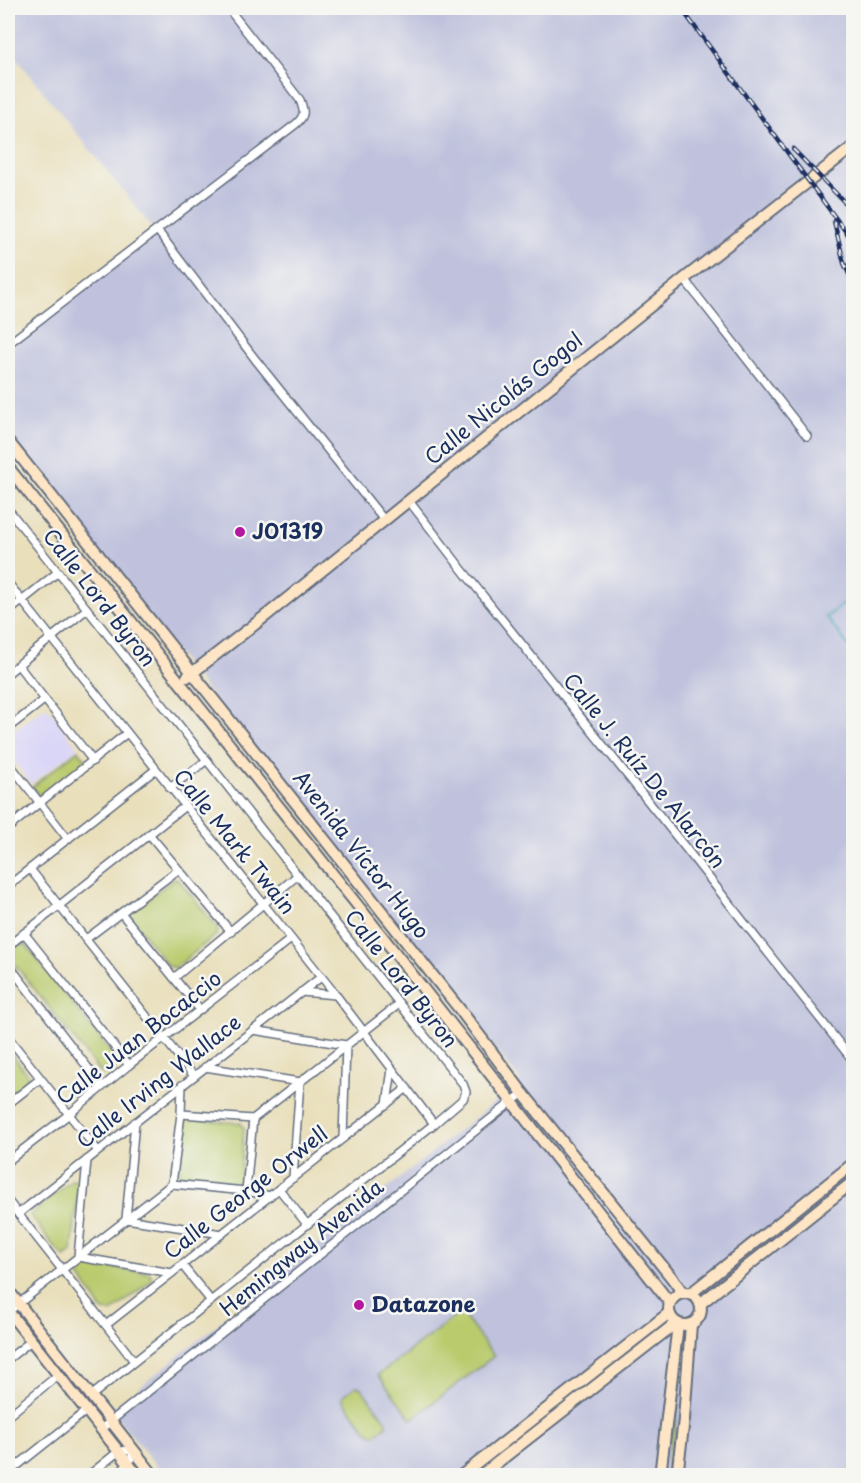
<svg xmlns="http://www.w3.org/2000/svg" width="861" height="1483" font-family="'Playpen Sans',sans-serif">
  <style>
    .built { fill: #dad6f7 }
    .industrial { fill: #c0c2dd }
    .green { fill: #bacb6e; stroke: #6a7d66; stroke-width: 1.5 }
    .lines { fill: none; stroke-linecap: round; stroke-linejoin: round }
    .stream { stroke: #39abb2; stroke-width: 2 }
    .street-casing { stroke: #636d7f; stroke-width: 10 }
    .secondary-casing { stroke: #636d7f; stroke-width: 14 }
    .street { stroke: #fff; stroke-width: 7 }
    .secondary { stroke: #fde5c5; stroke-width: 10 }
    .rail-casing { stroke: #1b2f5e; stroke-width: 4.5 }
    .rail { stroke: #f6f6f2; stroke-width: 2; stroke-dasharray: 7; stroke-linecap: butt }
    .poi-dot { fill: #b5179e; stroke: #f6f6f2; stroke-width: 2 }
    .labels { text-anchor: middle; stroke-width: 5; stroke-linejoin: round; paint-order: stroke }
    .street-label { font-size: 21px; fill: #1b2f5e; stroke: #f6f6f2 }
    .poi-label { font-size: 21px; font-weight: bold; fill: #1b2f5e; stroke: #f6f6f2; text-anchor: start }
  </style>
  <rect width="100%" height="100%" fill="#f6f6f2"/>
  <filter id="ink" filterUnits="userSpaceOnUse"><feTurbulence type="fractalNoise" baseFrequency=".0167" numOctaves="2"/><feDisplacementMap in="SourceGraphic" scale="12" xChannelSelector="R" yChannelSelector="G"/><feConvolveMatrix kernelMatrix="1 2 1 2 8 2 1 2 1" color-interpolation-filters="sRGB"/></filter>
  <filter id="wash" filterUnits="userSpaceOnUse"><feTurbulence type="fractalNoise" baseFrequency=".008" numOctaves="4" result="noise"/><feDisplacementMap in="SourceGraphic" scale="24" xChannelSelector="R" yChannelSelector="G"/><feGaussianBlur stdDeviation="1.35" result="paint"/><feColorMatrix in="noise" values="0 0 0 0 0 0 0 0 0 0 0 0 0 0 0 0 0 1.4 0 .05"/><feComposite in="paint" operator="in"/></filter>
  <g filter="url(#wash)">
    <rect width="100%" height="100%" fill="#e9dfbb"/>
    <polygon class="built" points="45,707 48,708 78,748 31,784 8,753 8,734"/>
    <polygon class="industrial" points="8,8 853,8 853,1475 164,1475 111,1410 521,1081 8,443 8,348 156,232 8,48"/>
    <g class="green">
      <polygon points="78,750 88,762 41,799 32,787"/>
      <polygon points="174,879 178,879 218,928 217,934 175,968 167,965 130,916 131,911"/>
      <polygon points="20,944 26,945 116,1059 116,1066 105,1075 99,1071 9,957 10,950"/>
      <polygon points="8,1049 28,1075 27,1081 8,1096"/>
      <polygon points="190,1119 241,1123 244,1129 240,1180 237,1183 182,1180 179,1174 186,1120"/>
      <polygon points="72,1180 79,1181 72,1252 65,1257 55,1248 30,1215"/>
      <polygon points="81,1264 150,1273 152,1280 112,1312 103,1311 75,1270 77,1267"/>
      <polygon points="461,1312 494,1356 412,1419 378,1375"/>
      <polygon points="686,1333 670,1475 666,1476 682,1334"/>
      <polygon points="356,1386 360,1387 387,1422 387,1426 374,1435 370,1434 343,1400 343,1396"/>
    </g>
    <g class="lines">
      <polyline class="stream" points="854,596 826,617 854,653"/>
    </g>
  </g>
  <g filter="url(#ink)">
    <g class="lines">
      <defs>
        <g id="street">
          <path d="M 157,230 L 296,124 C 306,115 304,111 300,100 L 228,8"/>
          <polyline points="684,279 807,436"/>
          <polyline points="8,344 157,230 255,359 384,520"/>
          <polyline points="409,501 464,572 680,841 854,1062"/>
          <polyline points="8,509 463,1084 466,1092 463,1099 434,1124 91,1396"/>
          <polyline points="8,583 336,995 434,1124"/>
          <polyline points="8,612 58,572"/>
          <polyline points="18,665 93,761"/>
          <polyline points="8,673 87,609"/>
          <polyline points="8,728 44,700"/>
          <polyline points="8,762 68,839"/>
          <polyline points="170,788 207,760"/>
          <polyline points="8,828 127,733"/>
          <polyline points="149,834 231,932"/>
          <polyline points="30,869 194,1076"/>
          <polyline points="8,886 155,770"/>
          <polyline points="122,914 200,1010"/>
          <polyline points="24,933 129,1065"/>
          <polyline points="86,939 178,870"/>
          <polyline points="8,946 185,806"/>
          <polyline points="8,964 102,1086"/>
          <polyline points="174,978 298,875"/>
          <polyline points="301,992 336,995"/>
          <polyline points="253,1030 346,1045 343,1138"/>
          <polyline points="8,1037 98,1151"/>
          <polyline points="205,1067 300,1082 293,1178"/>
          <polyline points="8,1104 40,1079"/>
          <polyline points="387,1104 392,1069"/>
          <polyline points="181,1114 253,1119 399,1004"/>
          <polyline points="135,1122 126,1219 222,1234"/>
          <polyline points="87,1160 78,1257 172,1273"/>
          <polyline points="8,1161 68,1115 129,1065 291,939"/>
          <polyline points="172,1184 181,1114 182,1085"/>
          <polyline points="279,1189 306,1223"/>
          <polyline points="246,1191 253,1119"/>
          <polyline points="8,1201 134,1361"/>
          <polyline points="18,1214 321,977"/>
          <polyline points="182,1265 211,1301"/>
          <polyline points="8,1312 172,1184 246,1191 270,1196"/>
          <polyline points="106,1325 407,1088"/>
          <polyline points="8,1359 31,1341"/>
          <polyline points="8,1416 58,1375"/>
          <polyline points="101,1429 523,1093"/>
          <polyline points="8,1473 86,1411"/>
          <polyline points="88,1476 119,1451 134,1450 129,1464 115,1476"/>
        </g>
        <g id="secondary">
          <polyline points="8,441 461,1011 522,1092 672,1278 683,1293"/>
          <polyline points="8,467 374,926 670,1303"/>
          <polyline points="187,677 268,614 684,279 854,146"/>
          <polyline points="8,1290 154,1476"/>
          <circle cx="685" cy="1309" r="16"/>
          <polyline points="690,1294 854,1163"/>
          <polyline points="700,1304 854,1181"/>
          <polyline points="8,1311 138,1476"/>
          <polyline points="461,1476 669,1313"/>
          <polyline points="480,1476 676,1323"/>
          <polyline points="660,1476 678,1324"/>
          <polyline points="677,1476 684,1419 691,1324"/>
        </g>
      </defs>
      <use href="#street" class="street-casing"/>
      <use href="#secondary" class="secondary-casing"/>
      <use href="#street" class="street"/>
      <use href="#secondary" class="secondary"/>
      <defs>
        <g id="rail">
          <polyline points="681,8 854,243"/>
          <polyline points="793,149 854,212"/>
          <polyline points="834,221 844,263 854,285"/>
        </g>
      </defs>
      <use href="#rail" class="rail-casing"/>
      <use href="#rail" class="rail"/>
    </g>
  </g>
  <g class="poi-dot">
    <circle cx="240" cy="532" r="6"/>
    <circle cx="359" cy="1305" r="6"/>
  </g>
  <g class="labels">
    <g class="street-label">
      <text transform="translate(504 399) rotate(-39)" y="7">Calle Nicolás Gogol</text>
      <text transform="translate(99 598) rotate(52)" y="7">Calle Lord Byron</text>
      <text transform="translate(644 771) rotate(51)" y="7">Calle J. Ruíz De Alarcón</text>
      <text transform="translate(234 842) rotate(51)" y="7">Calle Mark Twain</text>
      <text transform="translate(361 855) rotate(52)" y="7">Avenida Víctor Hugo</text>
      <text transform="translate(401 979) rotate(52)" y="7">Calle Lord Byron</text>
      <text transform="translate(139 1038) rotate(-38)" y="7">Calle Juan Bocaccio</text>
      <text transform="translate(159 1082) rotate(-38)" y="7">Calle Irving Wallace</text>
      <text transform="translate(246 1193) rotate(-38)" y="7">Calle George Orwell</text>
      <text transform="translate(302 1248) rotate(-39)" y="7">Hemingway Avenida</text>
    </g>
    <g class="poi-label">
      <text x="252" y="539">J01319</text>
      <text x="371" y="1312">Datazone</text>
    </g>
  </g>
  <rect width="861" height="1483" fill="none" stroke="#f6f6f2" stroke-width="30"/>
</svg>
